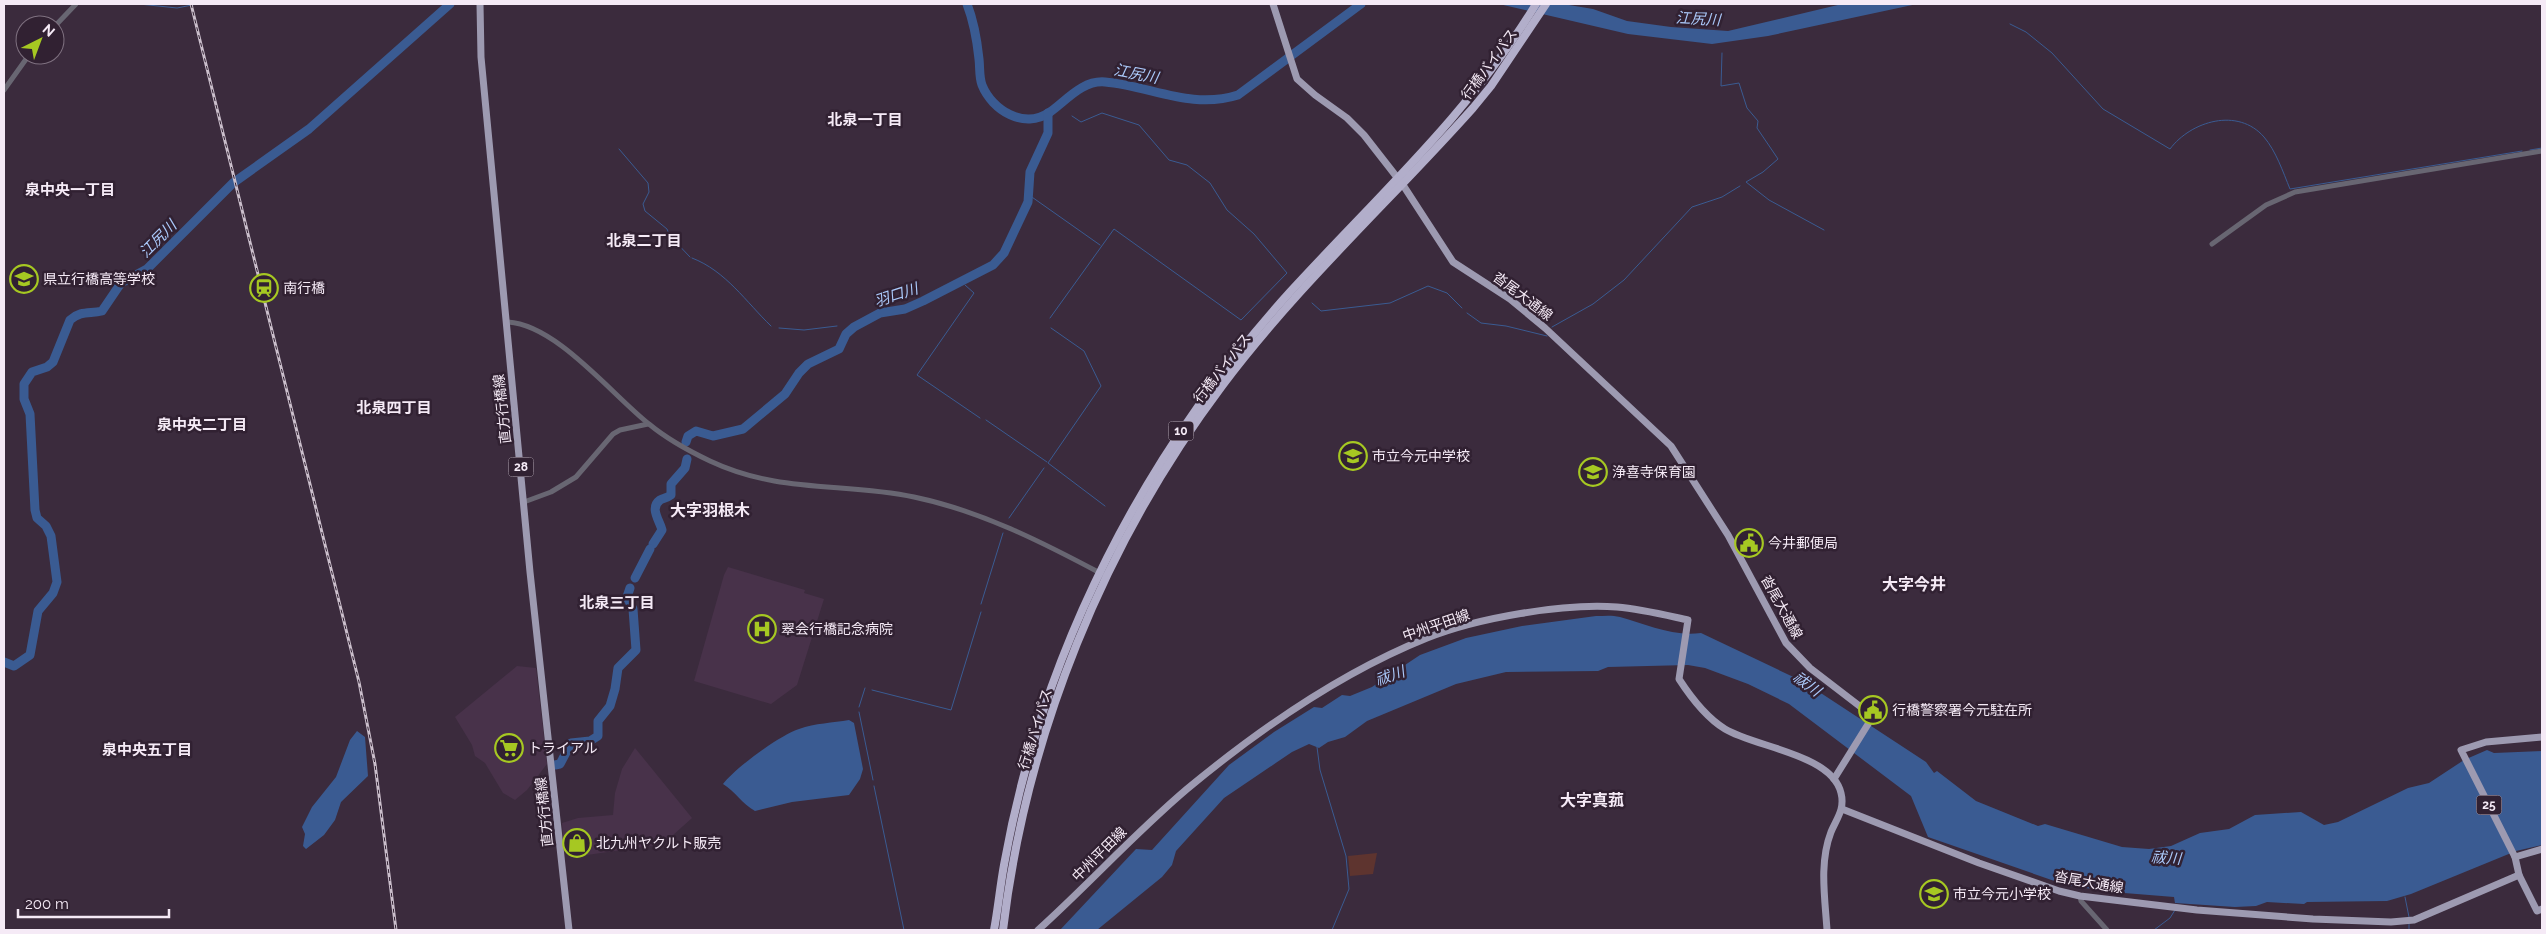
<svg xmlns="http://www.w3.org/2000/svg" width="2546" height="934" font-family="Raleway,'Noto Sans JP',sans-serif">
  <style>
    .built { fill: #48324a }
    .green { fill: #5e342f }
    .water { fill: #3a5b92 }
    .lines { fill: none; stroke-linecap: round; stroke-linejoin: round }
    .stream { stroke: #3a5b92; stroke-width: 1 }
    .river { stroke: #3a5b92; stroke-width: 9 }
    .minor { stroke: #686672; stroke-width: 5 }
    .major { stroke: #9d9ab1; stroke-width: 7 }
    .highway { stroke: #b2aeca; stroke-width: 8 }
    .rail-casing { stroke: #cbbfcc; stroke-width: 3 }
    .rail { stroke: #312132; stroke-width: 1; stroke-dasharray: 4; stroke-linecap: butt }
    .labels { text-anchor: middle; stroke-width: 5; stroke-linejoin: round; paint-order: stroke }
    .shield { fill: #312132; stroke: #baaebb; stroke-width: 1 }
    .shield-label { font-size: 12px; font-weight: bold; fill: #f5eaf6 }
    .street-label { font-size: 14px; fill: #f5eaf6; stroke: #312132 }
    .poi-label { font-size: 14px; fill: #f5eaf6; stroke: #312132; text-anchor: start }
    .water-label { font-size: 15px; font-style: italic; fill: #abc9fa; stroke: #312132 }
    .neighbourhood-label { font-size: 15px; font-weight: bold; fill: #f5eaf6; stroke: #312132 }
    .quarter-label { font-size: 16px; font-weight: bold; fill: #f5eaf6; stroke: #312132 }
  </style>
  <rect width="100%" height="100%" fill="#3b2b3d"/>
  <g class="built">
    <polygon points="728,567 805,590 804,593 824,599 797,685 771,704 694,681 724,575"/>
    <polygon points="517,666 536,668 547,764 527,790 515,800 503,793 485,763 475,756 472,745 455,717"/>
    <polygon points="635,748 692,818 663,844 587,855 586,846 589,844 584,837 563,837 562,823 578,818 613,815 615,793 622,769"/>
  </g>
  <polygon class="green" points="1377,853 1373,874 1350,876 1348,856"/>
  <g class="water">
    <polygon points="1499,4 1563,4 1593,9 1627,21 1671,27 1728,31 1842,4 1917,4 1768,36 1712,44 1628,34"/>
    <path d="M 1596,616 C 1604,616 1612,615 1620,617 C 1646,624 1673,637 1701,633 L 1804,682 L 1926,762 L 1934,773 L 1937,771 L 1976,801 L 2038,826 L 2045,824 L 2122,847 L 2149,849 L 2171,846 L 2200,833 L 2229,829 L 2255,815 L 2301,812 L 2324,825 L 2338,822 L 2408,788 L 2429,783 L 2464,760 L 2487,750 L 2494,753 L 2542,751 L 2542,845 L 2516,851 L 2411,894 L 2387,901 L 2307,902 L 2304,904 L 2267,902 L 2256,906 L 2235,907 L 2175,903 L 2174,897 L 2112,892 L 2066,885 L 1928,837 L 1911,796 L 1789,704 L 1748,684 L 1705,668 L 1688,665 L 1608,667 L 1598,671 L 1506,672 L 1456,684 L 1367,721 L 1345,737 L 1328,742 L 1319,748 L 1309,744 L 1292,752 L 1224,798 L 1176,851 L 1172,865 L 1162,877 L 1097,930 L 1060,930 L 1136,849 L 1152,850 L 1229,765 L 1274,732 L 1314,707 L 1322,708 L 1342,695 L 1350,696 L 1372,687 L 1420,655 L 1466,638 L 1522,626 Z"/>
    <path d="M 849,720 L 854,723 L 863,769 L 860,779 L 849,795 L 792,802 L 755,811 C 742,804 735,791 723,784 C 735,768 780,735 799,729 C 815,723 833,723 849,720 Z"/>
    <polygon points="357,731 365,737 368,776 341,802 335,820 324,835 306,849 303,846 305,834 302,827 312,807 336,777 350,740"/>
  </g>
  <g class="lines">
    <g class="stream">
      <polyline points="139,4 177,8 197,4"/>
      <path d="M 2010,24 L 2026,32 L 2052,53 L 2103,109 L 2170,149 C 2191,121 2238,107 2264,137 C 2276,151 2283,172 2290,189 L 2522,151"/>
      <polyline points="1722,53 1721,86 1739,83 1747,108 1758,121 1757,128 1778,159 1763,172 1746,182 1769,200 1824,230"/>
      <polyline points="619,149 648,183 649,192 643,204 645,211 667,229 670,236 690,257"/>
      <polyline points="2530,150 2542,148"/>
      <polyline points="1029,195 1100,245"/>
      <path d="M 692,258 C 726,271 746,302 771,326"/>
      <polyline points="965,285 974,293 917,375 980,418"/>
      <polyline points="1312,303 1321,311 1390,303 1428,286 1447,293 1462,308"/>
      <polyline points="1467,313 1481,323 1506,326 1547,336"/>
      <polyline points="1050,318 1114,229 1241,320 1287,273 1254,234 1227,210 1210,183 1187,165 1169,160 1139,125 1102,113 1081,122 1072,116"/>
      <polyline points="1552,327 1593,304 1624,280 1692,207 1722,197 1740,186"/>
      <polyline points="779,328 804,330 837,326"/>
      <polyline points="1051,328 1084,351 1101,386 1048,463 1105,506"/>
      <polyline points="986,420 1047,462"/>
      <polyline points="1009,518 1044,468"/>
      <polyline points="981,604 1003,533"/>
      <polyline points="872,690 951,710 981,612"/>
      <polyline points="859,707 865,688"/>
      <polyline points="859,712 873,780"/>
      <polyline points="1317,747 1320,770 1346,856 1349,889 1332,930"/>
      <polyline points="874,786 904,930"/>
      <polyline points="2405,897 2409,917"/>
      <polyline points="2154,930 2170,918 2175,910"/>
      <polyline points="2409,930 2409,924"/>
    </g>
    <g class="river">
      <path d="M 967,4 C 974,22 977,40 979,59 C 980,67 979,77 982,85 C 992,110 1024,130 1050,112 C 1066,101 1082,80 1105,82 C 1151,86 1191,110 1238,95 L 1361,4"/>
      <polyline points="686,442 688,436 696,431 713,436 743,429 785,394 799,373 808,364 839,349 846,334 854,327 880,313 905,309 923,301 993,265 1004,253 1028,202 1030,172 1048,133 1048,113"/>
      <path d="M 653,544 L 662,530 C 660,521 649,508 660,500 C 664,498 667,498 671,495 L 671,484 L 685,468 L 687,459"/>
      <polyline points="635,578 650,549"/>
      <path d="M 4,662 L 14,666 L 30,655 L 38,611 L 53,593 L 57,582 L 51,536 L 46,526 L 37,518 L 35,510 L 30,414 L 24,399 L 24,384 L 32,372 L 47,367 L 53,362 L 70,320 C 81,310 90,314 102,311 L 121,283 L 147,269 L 233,183 L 309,129 L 450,4"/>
      <polyline points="555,765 560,764 571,743 590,741 598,736 598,721 610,706 615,689 618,668 636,650 633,609 627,597 630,588"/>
    </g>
    <g class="minor">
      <polyline points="55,26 76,4"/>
      <polyline points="4,90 29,55"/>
      <polyline points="2212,244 2266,205 2295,192 2542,151"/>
      <path d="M 507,322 C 556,324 612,395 649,424 C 667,439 689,451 710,461 C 780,494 843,482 914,497 C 981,511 1042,542 1102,574"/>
      <polyline points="524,502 551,492 576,477 613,434 620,430 648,424"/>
      <polyline points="2080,896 2081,901 2107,930"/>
    </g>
    <g class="major">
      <polyline points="480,4 481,57 530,572 569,930"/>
      <polyline points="1273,4 1297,79 1315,95 1347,118 1364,135 1403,185 1453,262 1510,299 1545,328 1671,446 1728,535 1786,643 1810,668 1866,711 1870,721 1834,779"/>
      <polyline points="2542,737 2486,742 2461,750 2515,857 2519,875 2537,911 2542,909"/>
      <polyline points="1842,809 1979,863 2059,891 2080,896 2197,910 2313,919 2391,922 2414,920 2519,875"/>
      <polyline points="2515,857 2542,849"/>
      <path d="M 1038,930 C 1089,884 1135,833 1187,789 C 1257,731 1342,672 1427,638 C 1477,618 1563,603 1617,607 C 1641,609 1665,615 1688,620 L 1679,679 C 1690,696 1707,718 1725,729 C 1754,747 1832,754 1841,793 C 1845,809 1837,818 1831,832 C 1819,863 1825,898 1827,930"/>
    </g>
    <g class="highway">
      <path d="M 994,930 C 998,909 1000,887 1004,865 C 1042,651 1145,452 1290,292 C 1376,198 1470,113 1536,4"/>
      <path d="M 1003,930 C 1026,735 1104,543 1222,386 C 1297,286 1390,201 1473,108 L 1491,86 L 1546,4"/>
    </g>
    <defs>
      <polyline id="rail" points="191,4 359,682 375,764 396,930"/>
    </defs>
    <use href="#rail" class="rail-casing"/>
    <use href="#rail" class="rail"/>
  </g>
  <defs>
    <symbol id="school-ring" viewBox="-11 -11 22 22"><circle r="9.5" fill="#312132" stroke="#a6c822" stroke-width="1.5"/><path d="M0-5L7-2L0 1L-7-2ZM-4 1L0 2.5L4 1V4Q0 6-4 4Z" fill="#a6c822"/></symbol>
    <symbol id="station-ring" viewBox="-11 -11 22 22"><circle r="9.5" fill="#312132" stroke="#a6c822" stroke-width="1.5"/><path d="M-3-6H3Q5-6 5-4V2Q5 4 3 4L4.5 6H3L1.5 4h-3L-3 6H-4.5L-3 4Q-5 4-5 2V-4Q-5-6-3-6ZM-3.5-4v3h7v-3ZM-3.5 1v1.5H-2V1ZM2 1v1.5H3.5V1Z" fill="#a6c822"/></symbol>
    <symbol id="civic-ring" viewBox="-11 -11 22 22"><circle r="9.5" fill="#312132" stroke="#a6c822" stroke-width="1.5"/><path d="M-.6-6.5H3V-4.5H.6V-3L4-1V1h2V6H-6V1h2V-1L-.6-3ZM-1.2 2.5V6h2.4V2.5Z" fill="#a6c822"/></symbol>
    <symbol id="hospital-ring" viewBox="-11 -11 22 22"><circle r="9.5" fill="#312132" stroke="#a6c822" stroke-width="1.5"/><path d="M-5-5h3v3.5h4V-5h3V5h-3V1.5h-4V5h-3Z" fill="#a6c822"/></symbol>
    <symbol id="supermarket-ring" viewBox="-11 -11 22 22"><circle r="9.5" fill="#312132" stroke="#a6c822" stroke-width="1.5"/><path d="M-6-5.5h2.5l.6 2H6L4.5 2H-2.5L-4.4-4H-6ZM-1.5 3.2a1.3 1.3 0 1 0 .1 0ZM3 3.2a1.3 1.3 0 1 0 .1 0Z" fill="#a6c822"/></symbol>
    <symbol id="shop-ring" viewBox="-11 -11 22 22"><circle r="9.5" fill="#312132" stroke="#a6c822" stroke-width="1.5"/><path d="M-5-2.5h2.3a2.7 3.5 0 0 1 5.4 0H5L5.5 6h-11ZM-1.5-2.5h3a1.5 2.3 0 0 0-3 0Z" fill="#a6c822"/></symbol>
  </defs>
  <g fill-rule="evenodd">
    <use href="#school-ring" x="8" y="263" width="32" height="32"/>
    <use href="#station-ring" x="248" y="272" width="32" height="32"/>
    <use href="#school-ring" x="1337" y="440" width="32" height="32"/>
    <use href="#school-ring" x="1577" y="456" width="32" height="32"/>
    <use href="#civic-ring" x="1733" y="527" width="32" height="32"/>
    <use href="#hospital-ring" x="746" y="613" width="32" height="32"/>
    <use href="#civic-ring" x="1857" y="694" width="32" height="32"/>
    <use href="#supermarket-ring" x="493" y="732" width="32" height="32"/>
    <use href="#shop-ring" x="561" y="827" width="32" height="32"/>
    <use href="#school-ring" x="1918" y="878" width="32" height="32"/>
  </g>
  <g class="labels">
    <g class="shield">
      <rect x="1168.5" y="421.5" width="25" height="19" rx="4"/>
      <rect x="508.5" y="457.5" width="25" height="19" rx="4"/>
      <rect x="2476.5" y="795.5" width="25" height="19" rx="4"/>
    </g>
    <g class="shield-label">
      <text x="1181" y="435">10</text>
      <text x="521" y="471">28</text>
      <text x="2489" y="809">25</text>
    </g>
    <g class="street-label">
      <text transform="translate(1489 64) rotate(-54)" y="5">行橋バイパス</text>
      <text transform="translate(1523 296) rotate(37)" y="5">沓尾大通線</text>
      <text transform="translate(1222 368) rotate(-52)" y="5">行橋バイパス</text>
      <text transform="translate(502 409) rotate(-96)" y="5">直方行橋線</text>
      <text transform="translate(1782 607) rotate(61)" y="5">沓尾大通線</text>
      <text transform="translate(1436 625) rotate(-19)" y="5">中州平田線</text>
      <text transform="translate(1035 729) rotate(-73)" y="5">行橋バイパス</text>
      <text transform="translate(544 812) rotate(-96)" y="5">直方行橋線</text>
      <text transform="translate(1099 854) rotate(-45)" y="5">中州平田線</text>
      <text transform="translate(2089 882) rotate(10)" y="5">沓尾大通線</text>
    </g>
    <g class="poi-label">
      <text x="43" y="284">県立行橋高等学校</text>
      <text x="283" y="293">南行橋</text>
      <text x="1372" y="461">市立今元中学校</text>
      <text x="1612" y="477">浄喜寺保育園</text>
      <text x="1768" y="548">今井郵便局</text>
      <text x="781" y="634">翠会行橋記念病院</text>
      <text x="1892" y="715">行橋警察署今元駐在所</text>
      <text x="528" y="753">トライアル</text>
      <text x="596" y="848">北九州ヤクルト販売</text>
      <text x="1953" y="899">市立今元小学校</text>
    </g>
    <g class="water-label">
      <text transform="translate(1698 19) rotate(3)" y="5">江尻川</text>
      <text transform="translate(1136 74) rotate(11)" y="5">江尻川</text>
      <text transform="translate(158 239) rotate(-45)" y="5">江尻川</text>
      <text transform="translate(896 295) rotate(-18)" y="5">羽口川</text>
      <text transform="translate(1390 676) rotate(-20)" y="5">祓川</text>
      <text transform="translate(1807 684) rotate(36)" y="5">祓川</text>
      <text transform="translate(2166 858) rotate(4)" y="5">祓川</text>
    </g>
    <g class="neighbourhood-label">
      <text x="865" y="125">北泉一丁目</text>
      <text x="70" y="195">泉中央一丁目</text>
      <text x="644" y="246">北泉二丁目</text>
      <text x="394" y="413">北泉四丁目</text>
      <text x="202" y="430">泉中央二丁目</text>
      <text x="617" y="608">北泉三丁目</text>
      <text x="147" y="755">泉中央五丁目</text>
    </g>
    <g class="quarter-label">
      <text x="710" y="516">大字羽根木</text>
      <text x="1914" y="590">大字今井</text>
      <text x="1592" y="806">大字真菰</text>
    </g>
  </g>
  <rect width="2546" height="934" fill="none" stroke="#f5eaf6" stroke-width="10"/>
  <g transform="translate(40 40) rotate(42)"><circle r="24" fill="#312132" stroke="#7f7180"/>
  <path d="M0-4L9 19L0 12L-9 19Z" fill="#a6c822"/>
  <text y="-8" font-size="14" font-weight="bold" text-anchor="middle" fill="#f5eaf6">N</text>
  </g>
  <path d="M18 909v8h151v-8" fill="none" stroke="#f5eaf6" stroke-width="2.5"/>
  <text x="25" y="909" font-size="15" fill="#f5eaf6" stroke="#312132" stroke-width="4" paint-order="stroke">200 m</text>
</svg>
